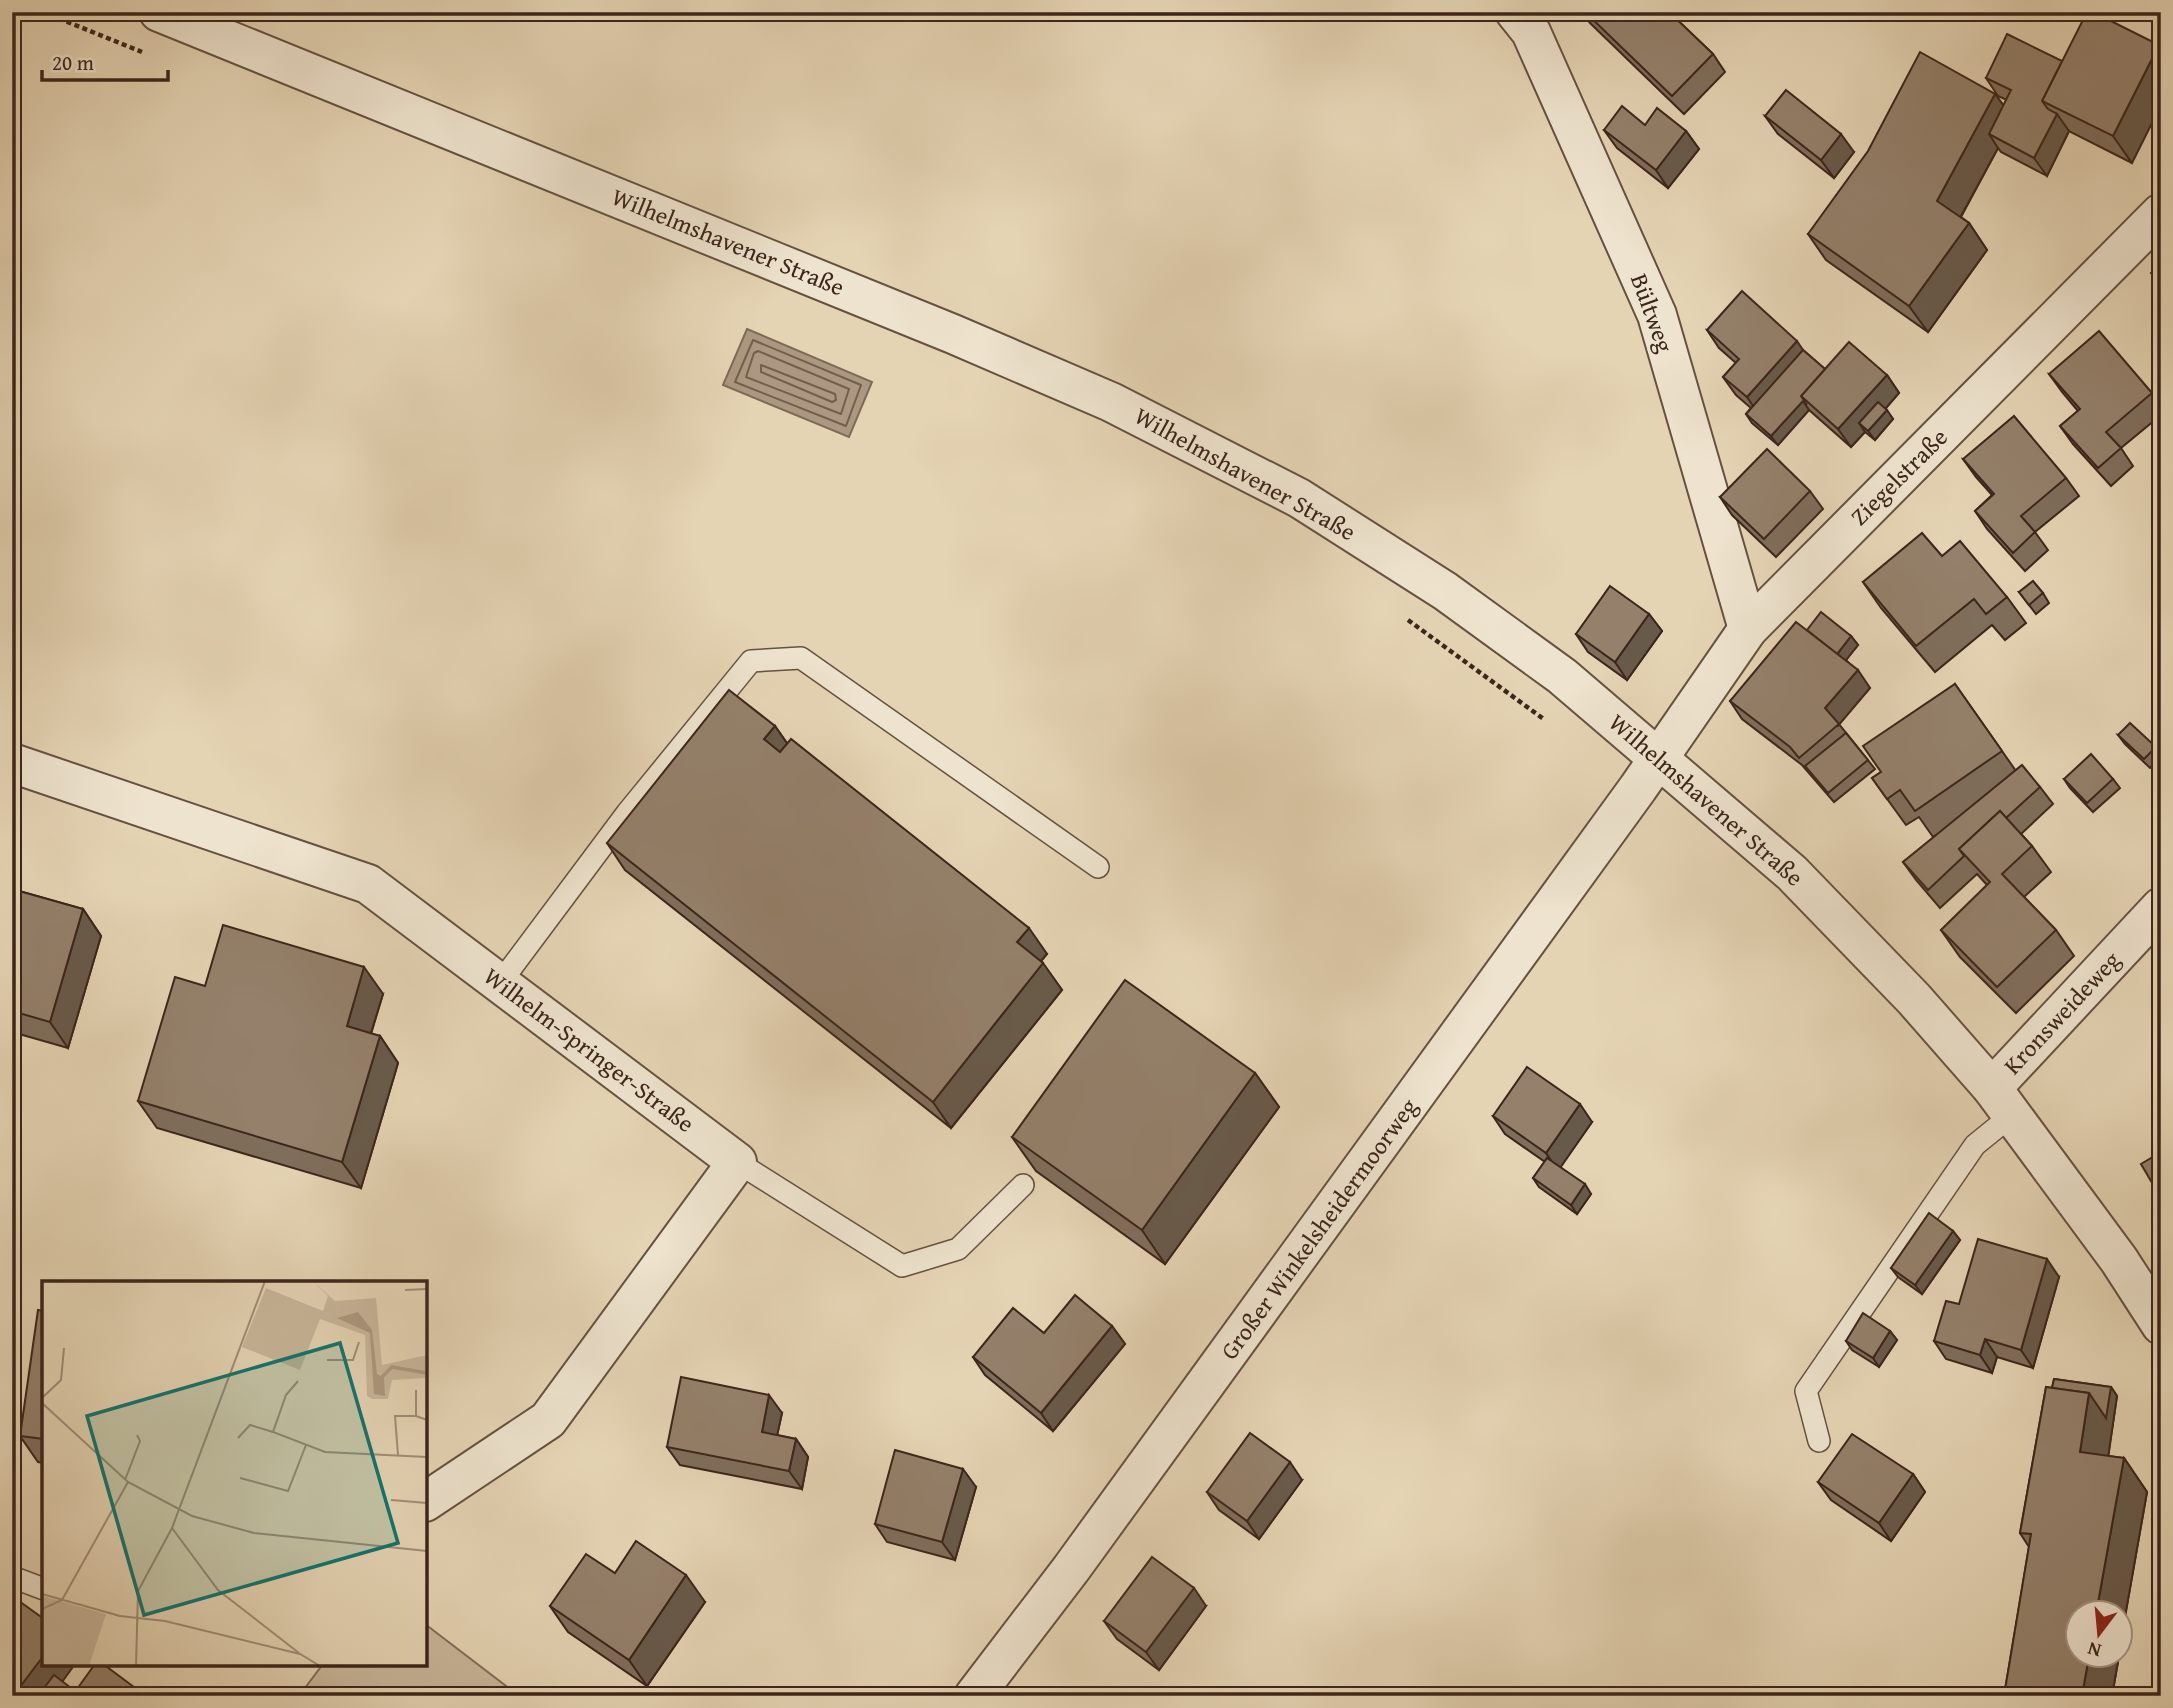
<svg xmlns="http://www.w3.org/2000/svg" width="2173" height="1708" font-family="'Gentium Book Plus',serif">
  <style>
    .green { fill: #c8b69a; stroke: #826e5a; stroke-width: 2 }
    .water { fill: #ac9880; stroke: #7f6a58; stroke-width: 2 }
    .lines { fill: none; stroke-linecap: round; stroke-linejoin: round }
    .shore { stroke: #745e4e; stroke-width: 2 }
    .service-casing { stroke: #665141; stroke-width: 24 }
    .minor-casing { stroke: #665141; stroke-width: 42 }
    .tertiary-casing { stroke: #665141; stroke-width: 42 }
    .path { stroke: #3c251b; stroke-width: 4.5; stroke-dasharray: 5 3.5; stroke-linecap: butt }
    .service { stroke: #eee3ce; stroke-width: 21 }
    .minor { stroke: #eee3ce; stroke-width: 38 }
    .tertiary { stroke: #eee3ce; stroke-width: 38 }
    .wall { fill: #7f6e5c; stroke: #3c251b; stroke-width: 2 }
    .shaded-wall { fill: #685a4b; stroke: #3c251b; stroke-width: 2 }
    .building { fill: #94806b; stroke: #3c251b; stroke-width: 2 }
    .labels { text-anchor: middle; stroke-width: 6; stroke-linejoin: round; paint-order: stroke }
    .street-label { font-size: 24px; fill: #3c251b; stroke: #eee3ce }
    .inset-river { fill: none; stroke: #ac9880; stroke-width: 3.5 }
    .inset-road { fill: none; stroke: #a18e77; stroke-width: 2 }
    .view { fill: #0f766e; fill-opacity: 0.15; stroke: #0f766e; stroke-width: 3.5 }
    .inset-edge { fill: none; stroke: #3c251b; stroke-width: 3.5 }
  </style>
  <rect width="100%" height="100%" fill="#e5d4b4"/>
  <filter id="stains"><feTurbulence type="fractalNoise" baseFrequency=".00286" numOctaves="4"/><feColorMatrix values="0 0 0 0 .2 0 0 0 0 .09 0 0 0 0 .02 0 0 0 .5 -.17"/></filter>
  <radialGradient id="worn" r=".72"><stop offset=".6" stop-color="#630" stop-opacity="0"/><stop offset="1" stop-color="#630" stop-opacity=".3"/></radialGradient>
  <polygon class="green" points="425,1624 519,1696 299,1696 323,1664 425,1664"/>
  <polygon class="water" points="747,329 872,382 849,437 723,385"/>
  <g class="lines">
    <g class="shore">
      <polygon points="753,340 861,385 846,426 735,382"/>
      <polygon points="758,351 849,389 841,414 746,377 754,353"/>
      <polygon points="761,365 835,394 836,400 832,402 761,372"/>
    </g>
    <defs>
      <g id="service">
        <polyline points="500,983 627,813 751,661 801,658 1098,867"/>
        <polyline points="737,1162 902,1266 958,1249 1023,1185"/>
        <polyline points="1819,1441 1806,1391 1975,1145 2012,1115"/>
        <polyline points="12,1577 44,1589"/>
      </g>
      <g id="minor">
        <polyline points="1515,12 1531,32 1657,315 1748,629"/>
        <polyline points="12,763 368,884 737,1162 548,1420 425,1502"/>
        <polyline points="1992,1088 2161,907"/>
        <polyline points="974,1696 1071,1569 1638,788 1748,629 2161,213"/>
      </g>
      <polyline id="tertiary" points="159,12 953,334 1111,402 1299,498 1445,591 1562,676 1792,873 1914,999 1992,1088 2119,1260 2161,1325"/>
    </defs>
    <use href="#service" class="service-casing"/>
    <use href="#minor" class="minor-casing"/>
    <use href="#tertiary" class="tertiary-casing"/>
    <g class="path">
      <polyline points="43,12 142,52"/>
      <polyline points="1408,620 1545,720"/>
    </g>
    <use href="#service" class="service"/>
    <use href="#minor" class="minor"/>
    <use href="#tertiary" class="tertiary"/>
  </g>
  <g class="wall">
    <polygon points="1582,12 1669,12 1713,54 1725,72 1684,114 1590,23"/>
    <polygon points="2062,61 2132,163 2069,131 2047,176 2001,152 1998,148 1961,217 1969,223 1987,250 1928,332 1826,260 1808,234 1995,94 2004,106 2007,100 1998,96 1986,78"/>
    <polygon points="1765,116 1854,152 1834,178 1778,134"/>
    <polygon points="1645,125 1686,131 1699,149 1668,188 1617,148 1604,130"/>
    <polygon points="1707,330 1803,350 1825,369 1887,375 1899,393 1885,409 1893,419 1875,440 1865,432 1851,447 1809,410 1778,445 1752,423 1746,414 1751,408 1736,395 1723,377 1736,363 1719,348"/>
    <polygon points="2049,374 2152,393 2161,406 2161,415 2121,448 2133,466 2111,486 2073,444 2060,426 2078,411 2062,392"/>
    <polygon points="1963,459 2066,478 2079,496 2035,532 2048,550 2025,571 1987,529 1975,511 1992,495 1976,477"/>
    <polygon points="1810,491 1823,509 1776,557 1732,515 1720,497"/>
    <polygon points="1942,556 2007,597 2026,623 2005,640 1992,625 1935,672 1881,608 1863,582"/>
    <polygon points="2019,592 2043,593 2049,603 2036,614"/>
    <polygon points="1649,614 1662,631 1627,680 1588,652 1576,634"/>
    <polygon points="1807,630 1851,636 1858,645 1846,660 1870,688 1839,724 1875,769 1834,802 1802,765 1742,719 1730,701"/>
    <polygon points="1955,684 2016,771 2040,787 2053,804 2021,834 2032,846 2051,872 2024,897 2056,930 2074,956 2016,1013 1960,957 1941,930 1987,885 1977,874 1940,908 1916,880 1903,862 1939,833 1933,837 1919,817 1906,825 1872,778 1881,772"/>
    <polygon points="775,726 787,743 1047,954 1041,961 1062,990 951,1128 625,870 607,843"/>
    <polygon points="2118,735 2156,747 2161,755 2161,758 2150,768 2125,744"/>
    <polygon points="2064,779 2113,779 2120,788 2093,812 2070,788"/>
    <polygon points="12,889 83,909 101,936 68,1048 12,1032"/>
    <polygon points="383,994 371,1034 380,1036 398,1063 361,1188 157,1128 138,1101"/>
    <polygon points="1255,1073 1279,1107 1165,1264 1036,1171 1012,1137"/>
    <polygon points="1493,1116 1592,1122 1560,1167 1591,1194 1577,1214 1539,1187 1533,1178 1545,1162 1505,1134"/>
    <polygon points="1953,1231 1960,1240 1922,1294 1898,1277 1891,1268"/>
    <polygon points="2059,1277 2033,1368 1997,1357 1992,1373 1946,1359 1934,1341"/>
    <polygon points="44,1311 44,1463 38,1462 20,1436"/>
    <polygon points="1112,1326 1125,1344 1053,1431 985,1375 973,1357 1044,1333"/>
    <polygon points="1890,1331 1897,1340 1879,1367 1852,1350 1846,1341"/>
    <polygon points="2054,1379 2111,1387 2117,1396 2108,1456 2124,1458 2147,1492 2120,1645 2120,1614 2078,1614 2078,1656 2119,1656 2112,1696 2004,1696 2029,1547 2020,1533 2046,1387 2052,1388"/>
    <polygon points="782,1413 777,1435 796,1439 808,1457 802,1489 680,1465 667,1447"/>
    <polygon points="1913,1474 1925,1492 1891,1541 1831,1500 1818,1482"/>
    <polygon points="1302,1480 1259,1539 1219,1510 1207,1492"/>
    <polygon points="976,1487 955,1560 887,1542 875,1524"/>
    <polygon points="615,1573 705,1602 647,1686 568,1632 550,1606"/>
    <polygon points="1206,1606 1159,1670 1117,1639 1104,1621"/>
  </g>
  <g class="shaded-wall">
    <polygon points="2159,45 2161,47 2161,105 2132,163 2113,136"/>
    <polygon points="1995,94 2014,120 1989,134 1998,148 1955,227 1937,201"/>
    <polygon points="2057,114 2069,131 2047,176 2034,158"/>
    <polygon points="1686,131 1699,149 1668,188 1656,170"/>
    <polygon points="1841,134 1854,152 1834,178 1821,160"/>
    <polygon points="1969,223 1987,250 1928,332 1909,306"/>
    <polygon points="1797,341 1809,359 1759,415 1747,397"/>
    <polygon points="1887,375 1899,393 1867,430 1859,423 1865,432 1851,447 1838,429"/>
    <polygon points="1803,401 1809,410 1778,445 1771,436"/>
    <polygon points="1887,410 1893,419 1875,440 1868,431"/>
    <polygon points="1649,614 1662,631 1627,680 1615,662"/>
    <polygon points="1851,636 1858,645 1842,665 1836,656"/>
    <polygon points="1858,670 1870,688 1838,726 1825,708"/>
    <polygon points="775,726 793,752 783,765 764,739"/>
    <polygon points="83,909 101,936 68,1048 50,1022"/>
    <polygon points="1029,928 1047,954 1035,968 1017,942"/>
    <polygon points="1043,963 1062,990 951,1128 933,1102"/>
    <polygon points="364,967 383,994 365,1052 347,1026"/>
    <polygon points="380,1036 398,1063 361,1188 342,1162"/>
    <polygon points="1255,1073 1279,1107 1165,1264 1142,1230"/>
    <polygon points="1580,1104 1592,1122 1558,1171 1546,1153"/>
    <polygon points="1585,1184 1591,1194 1577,1214 1571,1205"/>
    <polygon points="1953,1231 1960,1240 1922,1294 1915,1285"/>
    <polygon points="2047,1259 2059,1277 2033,1368 2021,1350"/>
    <polygon points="1112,1326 1125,1344 1053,1431 1041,1413"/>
    <polygon points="1890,1331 1897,1340 1879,1367 1873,1358"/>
    <polygon points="1985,1339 1997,1357 1992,1373 1980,1355"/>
    <polygon points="2111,1387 2117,1396 2104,1486 2080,1452 2089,1393"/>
    <polygon points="769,1395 782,1413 774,1450 762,1432"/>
    <polygon points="796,1439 808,1457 802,1489 789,1471"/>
    <polygon points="2124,1458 2147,1492 2120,1645 2120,1614 2096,1614"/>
    <polygon points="1290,1462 1302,1480 1259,1539 1247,1521"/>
    <polygon points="963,1469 976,1487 955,1560 942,1542"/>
    <polygon points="1913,1474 1925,1492 1891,1541 1879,1523"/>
    <polygon points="686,1575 705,1602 647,1686 629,1660"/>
    <polygon points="1194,1588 1206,1606 1159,1670 1146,1652"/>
    <polygon points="44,1655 44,1664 75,1664 52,1696 13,1696"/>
    <polygon points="2089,1656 2119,1656 2112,1696 2082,1696"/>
  </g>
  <g class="building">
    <polygon points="1585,12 1669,12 1713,54 1672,96"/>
    <polygon points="2087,12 2093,12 2159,45 2113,136 2042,101"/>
    <polygon points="2007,34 2062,61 2042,101 2048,109 2057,114 2034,158 1989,134 2011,90 1986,78"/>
    <polygon points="1920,52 1995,94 1937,201 1969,223 1909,306 1808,234 1868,151"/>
    <polygon points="1786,90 1841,134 1821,160 1765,116"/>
    <polygon points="1622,106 1645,125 1657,108 1686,131 1656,170 1604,130"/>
    <polygon points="2161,263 2161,283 2151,273"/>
    <polygon points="1742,291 1797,341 1747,397 1723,377 1739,359 1707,330"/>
    <polygon points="2099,331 2152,393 2106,432 2121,448 2098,468 2060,426 2080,409 2049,374"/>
    <polygon points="1849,342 1887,375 1838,429 1801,396"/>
    <polygon points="1803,350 1825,369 1801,396 1807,405 1803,401 1771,436 1746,414"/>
    <polygon points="1878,402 1887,410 1868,431 1859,423"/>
    <polygon points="2014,416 2066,478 2021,516 2035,532 2013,553 1975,511 1994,494 1963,459"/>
    <polygon points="1767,449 1810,491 1764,539 1720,497"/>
    <polygon points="1922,533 1942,556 1960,541 2007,597 1986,614 1974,599 1916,646 1863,582"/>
    <polygon points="2033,581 2043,593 2029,605 2019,592"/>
    <polygon points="1610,586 1649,614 1615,662 1576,634"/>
    <polygon points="1821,612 1851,636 1837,654 1807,630"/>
    <polygon points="1796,622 1858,670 1825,708 1839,724 1799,758 1790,747 1730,701"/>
    <polygon points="1955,684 2002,751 1915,811 1900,790 1887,799 1872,778 1881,772 1863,746"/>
    <polygon points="729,690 775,726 764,739 780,752 791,739 1029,928 1017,942 1043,963 933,1102 607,843"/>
    <polygon points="2130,723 2156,747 2144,759 2118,735"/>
    <polygon points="1846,733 1868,760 1828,793 1805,766"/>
    <polygon points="2091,754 2113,779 2087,803 2064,779"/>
    <polygon points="2022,765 2040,787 2006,818 2000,811 1959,849 1964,856 1928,890 1903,862"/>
    <polygon points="2000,811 2032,846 2002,874 2056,930 1997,987 1941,930 1990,882 1959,849"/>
    <polygon points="12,889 83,909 50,1022 12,1011"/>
    <polygon points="223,925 364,967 347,1026 380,1036 342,1162 138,1101 175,977 205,986"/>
    <polygon points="1125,980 1255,1073 1142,1230 1012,1137"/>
    <polygon points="1527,1067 1580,1104 1546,1153 1493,1116"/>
    <polygon points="2161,1152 2161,1198 2141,1164"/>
    <polygon points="1547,1158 1585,1184 1571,1205 1533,1178"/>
    <polygon points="1929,1213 1953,1231 1915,1285 1891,1268"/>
    <polygon points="1978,1239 2047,1259 2021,1350 1985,1339 1980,1355 1934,1341 1946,1301 1959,1304"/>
    <polygon points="1075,1295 1112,1326 1041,1413 973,1357 1013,1308 1044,1333"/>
    <polygon points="38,1310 44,1311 44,1439 20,1436"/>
    <polygon points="1863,1313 1890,1331 1873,1358 1846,1341"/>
    <polygon points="681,1377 769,1395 762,1432 796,1439 789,1471 667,1447"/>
    <polygon points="2054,1379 2111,1387 2106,1418 2089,1393 2052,1388"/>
    <polygon points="2046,1387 2089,1393 2080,1452 2124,1458 2096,1614 2078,1614 2078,1656 2089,1656 2082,1696 2004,1696 2031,1534 2020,1533"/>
    <polygon points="1250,1433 1290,1462 1247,1521 1207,1492"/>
    <polygon points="1852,1434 1913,1474 1879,1523 1818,1482"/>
    <polygon points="895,1450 963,1469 942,1542 875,1524"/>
    <polygon points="636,1541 686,1575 629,1660 550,1606 586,1554 615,1573"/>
    <polygon points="1152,1557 1194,1588 1146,1652 1104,1621"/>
    <polygon points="12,1596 44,1619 44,1655 13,1696 12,1696"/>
    <polygon points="95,1664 103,1664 146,1696 72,1696"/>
    <polygon points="54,1675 75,1691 72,1696 38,1696"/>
  </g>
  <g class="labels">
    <g class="street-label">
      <text transform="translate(728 242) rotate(22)" y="8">Wilhelmshavener Straße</text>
      <text transform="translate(1652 313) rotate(70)" y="8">Bültweg</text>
      <text transform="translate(1245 474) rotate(29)" y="8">Wilhelmshavener Straße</text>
      <text transform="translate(1899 477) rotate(-45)" y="8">Ziegelstraße</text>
      <text transform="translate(1706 800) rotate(41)" y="8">Wilhelmshavener Straße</text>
      <text transform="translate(2062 1013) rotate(-47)" y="8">Kronsweideweg</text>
      <text transform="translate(589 1050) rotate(37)" y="8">Wilhelm-Springer-Straße</text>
      <text transform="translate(1319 1229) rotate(-54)" y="8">Großer Winkelsheidermoorweg</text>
    </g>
  </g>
  <g transform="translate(42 1281)">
    <rect width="385" height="385" fill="#e5d4b4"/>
    <path d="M 271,0 L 293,20 L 334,17 L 340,84 L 385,74 L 385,97 L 350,99 L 346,118 L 330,118 L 325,115 L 323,54 L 278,38 L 258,89 L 200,66 L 224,7 L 281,30 L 286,15 ZM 0,315 L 64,333 L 47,385 L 0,385 Z" fill="#c8b69a"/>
    <path d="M 316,31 L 330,49 L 335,93 L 342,97 L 343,115 L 332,113 L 328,52 L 295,37 Z" fill="#ac9880"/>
    <path class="inset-river" d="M 340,96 L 350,86 L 385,92"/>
    <path class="inset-road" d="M 363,9 L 385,8M 285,79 L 311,79 L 317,61M 256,100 L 244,114 L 231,151 L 283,171 L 385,176M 374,109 L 374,135 L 385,139M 0,117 L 19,99 L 22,67M 0,122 L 86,201 L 150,235 L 212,252 L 385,270M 196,157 L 208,144 L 231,151M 356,174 L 353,135 L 374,135M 198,197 L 246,210 L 264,164M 83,199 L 98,160 L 95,154M 349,219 L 385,222M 130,247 L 176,309 L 257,372M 0,313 L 78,335 L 123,340 L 258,373 L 278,385M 0,328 L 20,319 L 86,201M 94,385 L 96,310 L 130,247 L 223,0"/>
    <path class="view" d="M 298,62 L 356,262 L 102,334 L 45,135 Z"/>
    <rect width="385" height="385" class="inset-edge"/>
  </g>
  <rect width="2173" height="1708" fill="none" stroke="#e5d4b4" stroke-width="42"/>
  <rect x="14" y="14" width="2145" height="1680" fill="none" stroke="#3c251b" stroke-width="3.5"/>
  <rect x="21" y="21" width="2131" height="1666" fill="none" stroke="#3c251b" stroke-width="2"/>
  <g transform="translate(2099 1634) rotate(196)"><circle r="33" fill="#eee3ce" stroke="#a79786" stroke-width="2"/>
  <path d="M0-5L12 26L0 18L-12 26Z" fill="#8f2418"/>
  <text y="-10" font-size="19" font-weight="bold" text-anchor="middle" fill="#3c251b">N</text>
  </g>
  <path d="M42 70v10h126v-10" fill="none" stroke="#3c251b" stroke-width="3.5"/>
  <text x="52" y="70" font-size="21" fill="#3c251b" stroke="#eee3ce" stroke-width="5" paint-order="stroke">20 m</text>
  <rect width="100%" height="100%" filter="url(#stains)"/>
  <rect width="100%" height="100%" fill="url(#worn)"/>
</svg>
